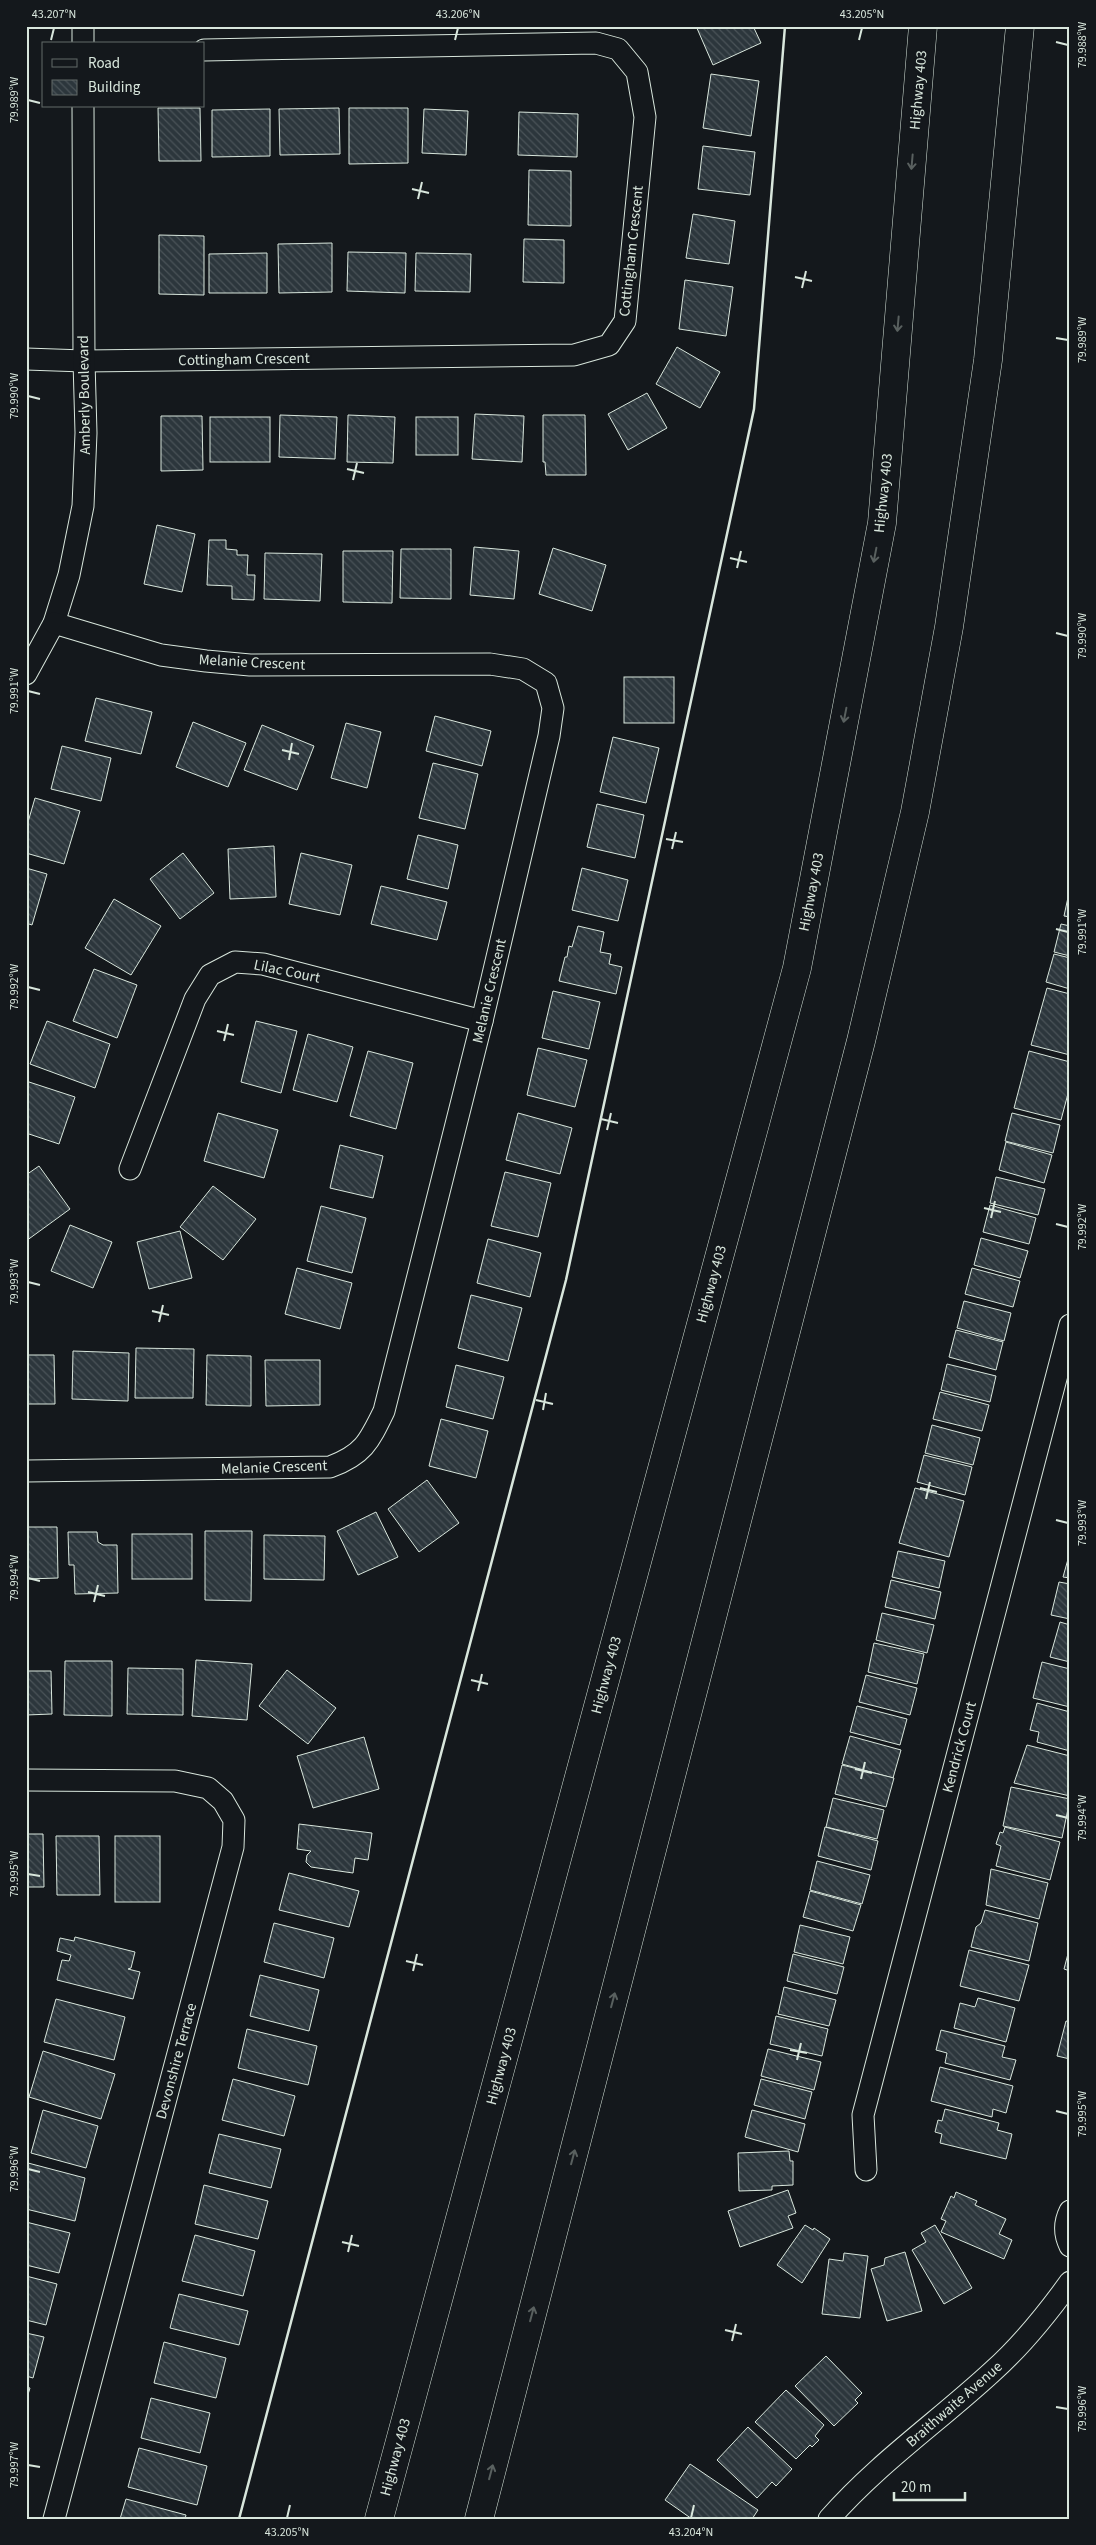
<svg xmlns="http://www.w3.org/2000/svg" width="1096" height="2545" font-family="'Source Sans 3',sans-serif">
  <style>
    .building { fill: url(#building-back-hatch); stroke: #d8e6dc }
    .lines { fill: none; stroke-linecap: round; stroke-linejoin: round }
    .street-casing { stroke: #d8e6dc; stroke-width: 23 }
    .highway-casing { stroke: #d8e6dc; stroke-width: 29 }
    .street { stroke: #14181c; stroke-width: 21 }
    .highway { stroke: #14181c; stroke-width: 28 }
    .wall { stroke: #d8e6dc; stroke-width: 2.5 }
    .oneway { stroke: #59605f }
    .ticks { fill: none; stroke: #d8e6dc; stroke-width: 2 }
    .labels { text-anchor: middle; stroke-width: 4; stroke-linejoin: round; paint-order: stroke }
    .street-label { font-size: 15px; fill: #d8e6dc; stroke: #14181c }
    .neatline { fill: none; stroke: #d8e6dc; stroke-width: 2 }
    .ticks-label { font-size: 12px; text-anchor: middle; fill: #d8e6dc }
  </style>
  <defs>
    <pattern id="building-back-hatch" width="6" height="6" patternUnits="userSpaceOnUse" patternTransform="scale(1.25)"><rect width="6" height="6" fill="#2c363c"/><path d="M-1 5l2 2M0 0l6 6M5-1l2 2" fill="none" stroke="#4a5358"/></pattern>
  </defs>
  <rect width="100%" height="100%" fill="#14181c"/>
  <g class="building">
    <polygon points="696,26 753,26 761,43 713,65"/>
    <polygon points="711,74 759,81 751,136 703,128"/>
    <polygon points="158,108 200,108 201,161 159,161"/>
    <polygon points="339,108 340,154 280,155 279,109"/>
    <polygon points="349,108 408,108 408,163 349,164"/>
    <polygon points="270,109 270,156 212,157 212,110"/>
    <polygon points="424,109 468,111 466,155 422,153"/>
    <polygon points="519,112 578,114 577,157 518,155"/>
    <polygon points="703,146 755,152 750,195 698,189"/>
    <polygon points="529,170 571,171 571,226 528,225"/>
    <polygon points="693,214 735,221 729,264 686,258"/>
    <polygon points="159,235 204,236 204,295 159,294"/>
    <polygon points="524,239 564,240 564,283 523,282"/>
    <polygon points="332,243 332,292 279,293 278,244"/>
    <polygon points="348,252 406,253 405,293 347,291"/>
    <polygon points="267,253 267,293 209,293 209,254"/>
    <polygon points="416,253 471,254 470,292 415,291"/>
    <polygon points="685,280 733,287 726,336 679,329"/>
    <polygon points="677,347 720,372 700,408 656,384"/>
    <polygon points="647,393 667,428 628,450 608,414"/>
    <polygon points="475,414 524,416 522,462 472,459"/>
    <polygon points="280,415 337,417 335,459 279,457"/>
    <polygon points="348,415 395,417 393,463 347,462"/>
    <polygon points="543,415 585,415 586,475 546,475 545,462 543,462"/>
    <polygon points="161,416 202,416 203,470 161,471"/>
    <rect x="210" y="417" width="60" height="45"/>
    <rect x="416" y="417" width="42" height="38"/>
    <polygon points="157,525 195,534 182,592 144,584"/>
    <polygon points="209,540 226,540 226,549 237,550 237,555 248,555 247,575 255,575 254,600 232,599 232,586 207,585"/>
    <polygon points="474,547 519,551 514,599 470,595"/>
    <polygon points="553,548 606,565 592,611 539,594"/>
    <polygon points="401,549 451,549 451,599 400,598"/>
    <polygon points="343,551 393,551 392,603 343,602"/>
    <polygon points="265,553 322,554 320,601 264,599"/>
    <rect x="624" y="677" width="50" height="46"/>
    <polygon points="96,698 152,712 141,754 85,741"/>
    <polygon points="435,716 491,731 482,766 426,751"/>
    <polygon points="193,722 246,743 228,787 176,767"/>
    <polygon points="346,723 381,732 367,788 331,778"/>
    <polygon points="262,725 314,746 297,790 244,770"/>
    <polygon points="613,737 659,748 646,803 600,792"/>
    <polygon points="62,746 111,758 101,801 51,789"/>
    <polygon points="433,763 478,774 465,829 419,818"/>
    <polygon points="35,798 80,811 64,864 26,853 26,829"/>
    <polygon points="597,804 644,815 635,858 587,847"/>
    <polygon points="418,835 458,845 448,889 407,879"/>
    <polygon points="274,846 276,897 230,899 228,849"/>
    <polygon points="183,853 214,893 180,919 150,879"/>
    <polygon points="301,853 352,865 340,915 289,904"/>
    <polygon points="26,868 47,874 32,925 26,923"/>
    <polygon points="582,868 628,880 618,921 572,910"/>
    <polygon points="381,886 447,902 437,940 371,924"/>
    <polygon points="1070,888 1070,917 1064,916"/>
    <polygon points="114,899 161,926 131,975 85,948"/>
    <polygon points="1061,924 1070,926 1070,956 1054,952"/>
    <polygon points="578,926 604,932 600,952 611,954 609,964 622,967 616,994 559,981 565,957 567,957 569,946 572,947"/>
    <polygon points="1054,954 1070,958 1070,989 1046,982"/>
    <polygon points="94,969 137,985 117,1038 73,1021"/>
    <polygon points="1047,988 1070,994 1070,1055 1031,1045"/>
    <polygon points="553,991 600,1002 589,1049 542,1038"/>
    <polygon points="47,1021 110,1044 95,1088 30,1064"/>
    <polygon points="256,1021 297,1031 281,1093 241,1082"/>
    <polygon points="308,1034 353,1047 337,1102 293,1090"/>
    <polygon points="538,1048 587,1060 575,1107 527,1095"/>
    <polygon points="368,1051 413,1063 396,1129 350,1116"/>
    <polygon points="1029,1051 1070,1062 1070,1086 1061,1120 1014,1108"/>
    <polygon points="26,1081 75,1097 59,1144 26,1133"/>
    <polygon points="218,1113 278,1130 264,1178 204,1161"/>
    <polygon points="518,1113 572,1128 560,1174 506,1160"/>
    <polygon points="1012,1113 1060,1125 1053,1153 1005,1141"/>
    <polygon points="1006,1142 1052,1155 1044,1183 999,1170"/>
    <polygon points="340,1145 383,1156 373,1198 330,1188"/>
    <polygon points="39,1166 70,1209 26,1241 26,1175"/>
    <polygon points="505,1172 551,1183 538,1237 491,1226"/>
    <polygon points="996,1177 1045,1189 1038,1215 990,1203"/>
    <polygon points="213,1186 256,1219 223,1260 180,1227"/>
    <polygon points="990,1205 1036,1218 1029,1244 983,1232"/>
    <polygon points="321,1206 366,1218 352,1273 307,1261"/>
    <polygon points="70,1225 112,1242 93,1288 51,1271"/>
    <polygon points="180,1231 192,1278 149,1289 137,1242"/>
    <polygon points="981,1238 1028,1251 1020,1278 974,1265"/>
    <polygon points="488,1239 541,1253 530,1297 477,1283"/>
    <polygon points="297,1268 352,1283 340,1329 285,1314"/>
    <polygon points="972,1268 1020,1281 1013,1307 965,1294"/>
    <polygon points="471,1295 522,1308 508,1361 458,1348"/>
    <polygon points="964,1301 1011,1313 1004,1341 957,1328"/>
    <polygon points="956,1330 1003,1342 996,1370 949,1357"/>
    <polygon points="136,1348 194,1349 193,1398 135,1398"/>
    <polygon points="73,1351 129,1353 128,1401 72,1399"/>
    <polygon points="26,1355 54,1355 55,1404 26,1404"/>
    <polygon points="207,1355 251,1356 251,1406 206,1405"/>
    <polygon points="265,1360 320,1360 320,1405 266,1406"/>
    <polygon points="947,1364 996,1376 990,1402 941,1390"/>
    <polygon points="456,1365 504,1377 493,1419 446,1407"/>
    <polygon points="940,1392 989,1405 982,1431 933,1419"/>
    <polygon points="441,1419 488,1431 476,1478 429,1466"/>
    <polygon points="932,1425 980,1438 973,1465 925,1453"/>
    <polygon points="924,1455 972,1467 965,1495 917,1482"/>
    <polygon points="427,1480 459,1523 419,1552 388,1509"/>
    <polygon points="915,1488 964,1501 949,1557 899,1543"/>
    <polygon points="376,1512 398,1557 358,1575 337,1531"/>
    <polygon points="26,1527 57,1527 58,1578 26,1579"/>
    <polygon points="205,1531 252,1531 251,1601 205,1600"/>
    <polygon points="68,1532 97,1532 98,1542 103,1545 117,1545 118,1593 75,1594 74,1565 69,1565"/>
    <rect x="132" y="1534" width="60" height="45"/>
    <polygon points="264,1535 325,1536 324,1580 264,1579"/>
    <polygon points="898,1551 945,1561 939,1588 892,1577"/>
    <polygon points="1070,1552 1070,1578 1063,1577"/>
    <polygon points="891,1580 941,1592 935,1619 885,1607"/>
    <polygon points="1059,1582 1070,1584 1070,1619 1051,1615"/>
    <polygon points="882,1613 934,1625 927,1653 876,1640"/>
    <polygon points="1060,1622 1070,1625 1070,1662 1050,1657"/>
    <polygon points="874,1643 924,1654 917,1684 868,1672"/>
    <polygon points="196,1660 252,1664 247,1720 192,1716"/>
    <polygon points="65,1661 112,1661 112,1716 64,1715"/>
    <polygon points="1042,1662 1070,1669 1070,1707 1033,1698"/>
    <polygon points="128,1668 183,1669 183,1715 127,1714"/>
    <polygon points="287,1670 336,1708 308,1744 259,1706"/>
    <polygon points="26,1671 51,1671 52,1714 26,1715"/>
    <polygon points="866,1675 917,1688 910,1715 859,1702"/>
    <polygon points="1037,1703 1070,1712 1070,1751 1037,1742 1039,1732 1030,1730"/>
    <polygon points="857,1706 907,1719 900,1745 850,1732"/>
    <polygon points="850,1736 901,1750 893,1778 842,1764"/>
    <polygon points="364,1737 379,1789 313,1808 297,1756"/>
    <polygon points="1027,1745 1070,1756 1070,1796 1014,1783"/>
    <polygon points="842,1765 894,1778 886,1807 835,1794"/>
    <polygon points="1011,1787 1070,1799 1062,1838 1003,1826"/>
    <polygon points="833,1798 884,1810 877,1839 826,1827"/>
    <polygon points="299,1824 372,1833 368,1860 355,1858 353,1873 311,1867 306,1862 307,1855 311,1851 297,1849"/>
    <polygon points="825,1827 878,1841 871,1870 818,1856"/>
    <polygon points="1005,1827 1060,1842 1050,1880 996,1866 1001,1846 996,1844 1000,1832 1003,1833"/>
    <polygon points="26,1834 43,1834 44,1887 26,1887"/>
    <polygon points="56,1836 99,1836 100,1895 57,1895"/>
    <rect x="115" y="1836" width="45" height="66"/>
    <polygon points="817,1861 870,1875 862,1904 810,1890"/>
    <polygon points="991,1869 1048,1883 1039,1919 986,1905"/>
    <polygon points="289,1873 359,1891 349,1927 279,1910"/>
    <polygon points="810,1891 861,1905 853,1931 803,1917"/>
    <polygon points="985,1910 1038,1923 1029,1961 971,1947 976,1927 981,1923"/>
    <polygon points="274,1923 334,1938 324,1978 264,1962"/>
    <polygon points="800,1925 850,1937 843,1964 794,1952"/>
    <polygon points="75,1937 135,1952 131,1968 128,1969 140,1972 133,1999 57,1980 62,1960 69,1961 71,1955 57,1951 60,1938 74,1941"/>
    <polygon points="1070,1946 1070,1971 1064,1969"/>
    <polygon points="969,1950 1029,1965 1019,2001 960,1986"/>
    <polygon points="793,1954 844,1967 837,1994 787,1981"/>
    <polygon points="260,1975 319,1990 309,2031 250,2016"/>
    <polygon points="784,1987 836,2000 829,2026 778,2014"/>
    <polygon points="978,1998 1015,2008 1006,2042 954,2028 960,2003 975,2007"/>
    <polygon points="56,1999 125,2017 114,2060 44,2042"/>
    <polygon points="776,2016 828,2029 822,2056 770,2044"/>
    <polygon points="1066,2021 1070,2022 1070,2059 1057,2056"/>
    <polygon points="247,2029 317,2046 308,2085 238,2068"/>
    <polygon points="941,2030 1005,2046 1002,2057 1016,2060 1010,2080 945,2063 947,2053 936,2050"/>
    <polygon points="768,2049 821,2062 814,2090 761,2076"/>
    <polygon points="43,2051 115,2074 101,2119 29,2097"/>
    <polygon points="940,2067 1013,2086 1006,2113 993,2109 992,2117 931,2101"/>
    <polygon points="233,2079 295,2096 284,2136 222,2120"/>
    <polygon points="761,2079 812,2092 805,2119 754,2105"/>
    <polygon points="945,2109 999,2123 997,2130 1012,2134 1006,2159 940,2143 942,2134 935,2132 938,2120 942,2121"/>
    <polygon points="43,2110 98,2126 86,2168 31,2153"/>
    <polygon points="752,2110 805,2124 798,2152 745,2137"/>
    <polygon points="219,2134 281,2149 271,2188 209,2173"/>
    <polygon points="789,2151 790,2161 793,2161 793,2185 772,2186 772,2190 739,2191 738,2153"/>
    <polygon points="28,2163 85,2178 75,2221 26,2209"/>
    <polygon points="204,2185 268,2201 258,2239 195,2224"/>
    <polygon points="788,2190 796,2213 788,2216 793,2228 740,2247 728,2211"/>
    <polygon points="956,2192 977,2201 975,2205 1006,2219 999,2234 1012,2240 1004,2259 941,2232 946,2221 941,2219 951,2196 954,2198"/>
    <polygon points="26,2222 70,2233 59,2273 26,2265"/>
    <polygon points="805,2225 813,2230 814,2228 830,2239 802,2283 777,2265"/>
    <polygon points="935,2225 972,2288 944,2304 912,2250 926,2242 921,2233"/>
    <polygon points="195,2235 255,2251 243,2296 182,2281"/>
    <polygon points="905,2252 922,2311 887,2321 871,2269 884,2265 885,2258"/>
    <polygon points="844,2253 868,2256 860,2318 822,2314 829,2259 843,2261"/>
    <polygon points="26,2276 57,2284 46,2325 26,2320"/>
    <polygon points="179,2294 248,2311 239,2345 170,2328"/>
    <polygon points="26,2333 44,2337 33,2378 26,2376"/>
    <polygon points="164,2342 226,2358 216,2398 154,2383"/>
    <polygon points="826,2356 862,2393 855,2400 858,2403 834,2426 795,2386"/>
    <polygon points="26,2387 30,2388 26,2401"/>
    <polygon points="786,2390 824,2425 815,2436 819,2440 812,2447 810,2445 796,2459 755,2422"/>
    <polygon points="151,2398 210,2413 200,2453 141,2438"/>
    <polygon points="748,2427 792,2469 776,2486 772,2482 757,2498 717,2460"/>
    <polygon points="139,2448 207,2466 197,2505 128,2487"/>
    <polygon points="690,2464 758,2510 752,2519 692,2519 665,2500"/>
    <polygon points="126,2499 186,2515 185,2519 120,2519"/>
  </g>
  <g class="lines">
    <defs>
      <g id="street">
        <polyline points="83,26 83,44"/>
        <polyline points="26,359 84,361 574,355 609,345 625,321 645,117 637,72 618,49 596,43 204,50"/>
        <polyline points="26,674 54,623 69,575 83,506 86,433 84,361 83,106"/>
        <polyline points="130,1169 195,999 210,975 235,962 263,964 482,1021"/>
        <path d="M 26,1471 L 330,1467 C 363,1455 369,1442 384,1411 L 482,1021 L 549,736 L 553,708 L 546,683 L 523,669 L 490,664 L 250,665 L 206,661 L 161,655 L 54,623"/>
        <polyline points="26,1780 175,1781 208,1788 223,1801 234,1820 233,1847 54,2519"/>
        <polyline points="866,2170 863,2115 1070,1325"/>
        <path d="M 1070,2211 C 1064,2223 1064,2234 1070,2246"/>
        <path d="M 829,2519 C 878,2463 939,2421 993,2371 C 1022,2345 1047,2314 1070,2282"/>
      </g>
      <g id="highway">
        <polyline points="379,2519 797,968 882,523 923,26"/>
        <polyline points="479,2519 861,1041 915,812 949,627 988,360 1020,26"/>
      </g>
    </defs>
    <use href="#street" class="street-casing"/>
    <use href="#highway" class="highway-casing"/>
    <use href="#street" class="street"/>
    <use href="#highway" class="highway"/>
    <polyline class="wall" points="239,2519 566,1280 754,409 785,26"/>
  </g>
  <defs><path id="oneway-shaft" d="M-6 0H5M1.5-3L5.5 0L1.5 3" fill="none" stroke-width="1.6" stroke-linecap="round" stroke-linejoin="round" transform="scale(1.25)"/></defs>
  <g class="oneway">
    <use href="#oneway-shaft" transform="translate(912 162) rotate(95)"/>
    <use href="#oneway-shaft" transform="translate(898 324) rotate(95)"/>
    <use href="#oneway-shaft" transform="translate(875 555) rotate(101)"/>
    <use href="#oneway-shaft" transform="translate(845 715) rotate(101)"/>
    <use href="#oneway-shaft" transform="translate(613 2000) rotate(-75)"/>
    <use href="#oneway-shaft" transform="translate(573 2157) rotate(-75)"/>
    <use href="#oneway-shaft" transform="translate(532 2314) rotate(-75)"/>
    <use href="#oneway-shaft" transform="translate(491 2472) rotate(-75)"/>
  </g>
  <path class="ticks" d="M 51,40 L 54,28M 455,40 L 458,28M 859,40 L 862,28M 1056,42 L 1068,45M 28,100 L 40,103M 412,189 L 429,193M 418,199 L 422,182M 795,277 L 812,281M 802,288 L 806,271M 1056,338 L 1068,340M 28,396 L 40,399M 347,469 L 364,473M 353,480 L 357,463M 730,558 L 747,562M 737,568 L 741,551M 1056,633 L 1068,636M 28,691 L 40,694M 282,750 L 299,754M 289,760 L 292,743M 666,839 L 683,842M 672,849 L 676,832M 1056,929 L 1068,932M 28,987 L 40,990M 217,1031 L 234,1035M 224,1041 L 228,1024M 601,1119 L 618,1123M 607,1130 L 611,1113M 984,1208 L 1001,1212M 991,1218 L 995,1201M 1056,1224 L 1068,1227M 28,1282 L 40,1285M 152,1311 L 169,1315M 159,1322 L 163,1305M 536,1400 L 553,1404M 543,1410 L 546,1393M 920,1488 L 937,1492M 926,1499 L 930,1482M 1056,1520 L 1068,1523M 28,1578 L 40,1581M 88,1592 L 105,1596M 94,1602 L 98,1585M 471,1680 L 488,1684M 478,1691 L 482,1674M 855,1769 L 872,1773M 861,1779 L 865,1762M 1056,1815 L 1068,1818M 28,1874 L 40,1876M 406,1961 L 423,1965M 413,1971 L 417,1954M 790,2050 L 807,2053M 797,2060 L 801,2043M 1056,2111 L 1068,2114M 28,2169 L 40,2172M 342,2242 L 359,2246M 348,2252 L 352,2235M 725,2330 L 742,2334M 732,2341 L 736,2324M 1056,2407 L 1068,2409M 28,2465 L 40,2467M 287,2518 L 290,2505M 691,2518 L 694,2505"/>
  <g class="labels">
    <g class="street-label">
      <text transform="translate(918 90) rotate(-85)" y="5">Highway 403</text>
      <text transform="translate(631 251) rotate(-84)" y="5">Cottingham Crescent</text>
      <text transform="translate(244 359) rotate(-1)" y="5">Cottingham Crescent</text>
      <text transform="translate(84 395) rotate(-91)" y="5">Amberly Boulevard</text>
      <text transform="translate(883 493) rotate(-84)" y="5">Highway 403</text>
      <text transform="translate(252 662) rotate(3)" y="5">Melanie Crescent</text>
      <text transform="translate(811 892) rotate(-79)" y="5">Highway 403</text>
      <text transform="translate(287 971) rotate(12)" y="5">Lilac Court</text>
      <text transform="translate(489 991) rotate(-77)" y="5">Melanie Crescent</text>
      <text transform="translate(711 1284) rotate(-75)" y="5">Highway 403</text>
      <text transform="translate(274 1467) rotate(-2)" y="5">Melanie Crescent</text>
      <text transform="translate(606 1675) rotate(-75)" y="5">Highway 403</text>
      <text transform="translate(959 1747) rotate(-75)" y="5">Kendrick Court</text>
      <text transform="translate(176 2061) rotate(-75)" y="5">Devonshire Terrace</text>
      <text transform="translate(501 2066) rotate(-75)" y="5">Highway 403</text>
      <text transform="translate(954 2404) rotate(-41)" y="5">Braithwaite Avenue</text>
      <text transform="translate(395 2457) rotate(-75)" y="5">Highway 403</text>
    </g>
  </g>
  <rect width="1096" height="2545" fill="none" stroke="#14181c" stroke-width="55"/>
  <rect x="42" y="42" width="162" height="65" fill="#14181c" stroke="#626a69"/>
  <rect x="52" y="59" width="25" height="8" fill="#14181c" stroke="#626a69"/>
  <text x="88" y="68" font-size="15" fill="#d8e6dc">Road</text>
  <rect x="52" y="80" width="25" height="15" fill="url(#building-back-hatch)" stroke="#626a69"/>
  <text x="88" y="92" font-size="15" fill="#d8e6dc">Building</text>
  <path d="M894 2492v8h71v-8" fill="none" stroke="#d8e6dc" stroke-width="2.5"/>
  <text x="901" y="2492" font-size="15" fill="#d8e6dc" stroke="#14181c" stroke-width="4" paint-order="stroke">20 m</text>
  <rect x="28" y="28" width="1040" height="2490" class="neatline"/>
  <g class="ticks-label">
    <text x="54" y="18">43.207°N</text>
    <text x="458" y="18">43.206°N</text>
    <text x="862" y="18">43.205°N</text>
    <text transform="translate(1082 45) rotate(-90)" y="4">79.988°W</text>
    <text transform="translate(14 100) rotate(-90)" y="4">79.989°W</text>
    <text transform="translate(1082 340) rotate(-90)" y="4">79.989°W</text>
    <text transform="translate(14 396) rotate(-90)" y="4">79.990°W</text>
    <text transform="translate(1082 636) rotate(-90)" y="4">79.990°W</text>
    <text transform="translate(14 691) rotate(-90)" y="4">79.991°W</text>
    <text transform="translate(1082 932) rotate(-90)" y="4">79.991°W</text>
    <text transform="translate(14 987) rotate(-90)" y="4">79.992°W</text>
    <text transform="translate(1082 1227) rotate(-90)" y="4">79.992°W</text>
    <text transform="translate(14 1282) rotate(-90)" y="4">79.993°W</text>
    <text transform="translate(1082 1523) rotate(-90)" y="4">79.993°W</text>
    <text transform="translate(14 1578) rotate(-90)" y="4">79.994°W</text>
    <text transform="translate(1082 1818) rotate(-90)" y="4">79.994°W</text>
    <text transform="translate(14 1874) rotate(-90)" y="4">79.995°W</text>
    <text transform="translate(1082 2114) rotate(-90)" y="4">79.995°W</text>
    <text transform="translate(14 2169) rotate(-90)" y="4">79.996°W</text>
    <text transform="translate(1082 2409) rotate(-90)" y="4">79.996°W</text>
    <text transform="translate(14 2465) rotate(-90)" y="4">79.997°W</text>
    <text x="287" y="2536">43.205°N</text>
    <text x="691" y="2536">43.204°N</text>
  </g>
</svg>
